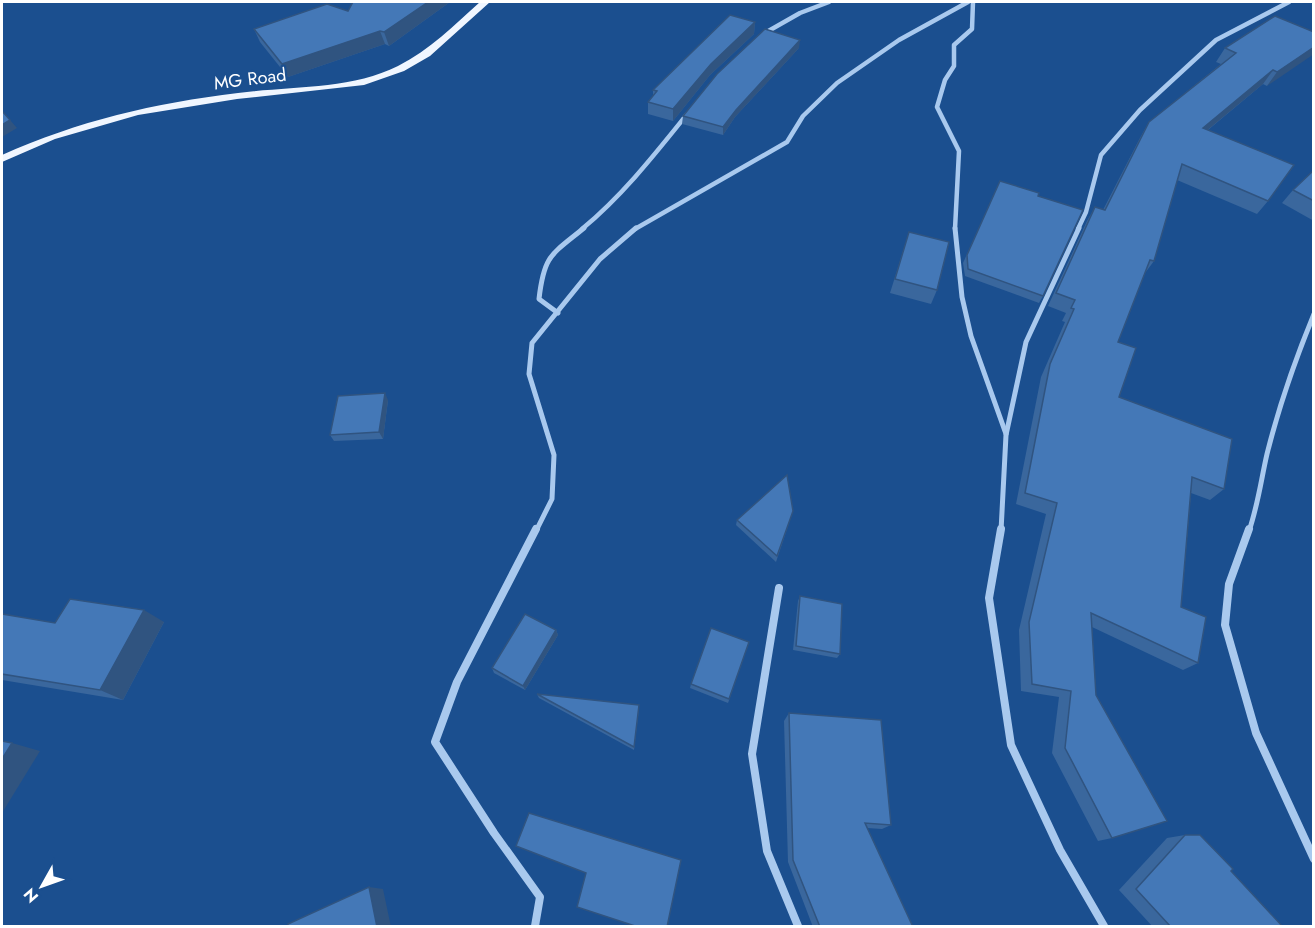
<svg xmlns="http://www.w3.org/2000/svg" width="1315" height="928" font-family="Jost,sans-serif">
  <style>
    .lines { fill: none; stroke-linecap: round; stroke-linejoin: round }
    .minor-far2 { stroke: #a9c9ee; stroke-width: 4.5 }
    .minor-far1 { stroke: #a9c9ee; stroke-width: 5 }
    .minor { stroke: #a9c9ee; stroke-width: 8 }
    .primary { fill: #f0f6ff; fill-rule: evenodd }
    .wall { fill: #3a679d }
    .shaded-wall { fill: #305480 }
    .building { fill: #4478b7; stroke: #305480; stroke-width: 1.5 }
    .labels { text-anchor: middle; stroke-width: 4.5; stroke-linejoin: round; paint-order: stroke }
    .far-street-label { font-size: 18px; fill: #fff; stroke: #1b4f8f }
  </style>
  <rect width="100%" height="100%" fill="#1b4f8f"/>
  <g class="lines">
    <g class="minor-far2">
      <polyline points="763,34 800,13 829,2"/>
      <path d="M 582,229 C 623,195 655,154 688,113"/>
      <polyline points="635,229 787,142 803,116 837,83 899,40 968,2"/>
      <polyline points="955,229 959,151 937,107 945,80 954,66 954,45 972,29 973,2"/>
      <polyline points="1078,229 1086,212 1101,155 1140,110 1216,40 1289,2"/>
    </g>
    <g class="minor-far1">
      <polyline points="955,228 962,297 971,336 1006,434"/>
      <path d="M 558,313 L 539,299 C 544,255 551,255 584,228"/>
      <polyline points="536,531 552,499 554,455 529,374 532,343 600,259 636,228"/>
      <polyline points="1001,531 1006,435 1026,342 1079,228"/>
      <path d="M 1249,531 C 1258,505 1261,480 1267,454 C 1279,406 1295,360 1314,314"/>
    </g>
    <g class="minor">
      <polyline points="1001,529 989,598 1011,745 1060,850 1104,926"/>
      <polyline points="1249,529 1229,584 1225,625 1256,733 1314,859"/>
      <polyline points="779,588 752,754 767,851 798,926"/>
      <polyline points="535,926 540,897 494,833 435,742 457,682 536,529"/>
    </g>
    <path class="primary" d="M 480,2 L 490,2 L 430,56 L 404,71 L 364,85 L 237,99 L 138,115 L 55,139 L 2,162 L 2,155 C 78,121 154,103 238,93 C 290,86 350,90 398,66 C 430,50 454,25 480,2 Z"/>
  </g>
  <g class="wall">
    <polygon points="353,2 450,2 389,46 385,44 288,77 260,42 254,29 348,11"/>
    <polygon points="755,22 754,34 710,75 673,121 648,114 648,102 653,96 653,90"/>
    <polygon points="1314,32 1267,86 1263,84 1208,130 1268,201 1257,214 1177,180 1154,261 1145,273 1118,342 1119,397 1224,489 1210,500 1191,493 1181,607 1198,663 1183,670 1092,627 1096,695 1112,838 1098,841 1052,753 1059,697 1021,691 1019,630 1046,514 1016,504 1041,377 1065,322 1062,321 1066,313 1048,306 1087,221 1095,207 1103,210 1141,136 1149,122 1221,64 1216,62 1225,48"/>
    <polygon points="799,48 735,117 723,135 682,124 683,116"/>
    <polygon points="1314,170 1314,221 1282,203 1293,190"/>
    <polygon points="1000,181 1038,196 1043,296 1039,303 965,276 963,263"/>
    <polygon points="909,232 937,290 931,304 890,293"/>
    <polygon points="388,400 383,439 334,441 330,435"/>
    <polygon points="793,511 776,562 736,525 737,520"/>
    <polygon points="800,596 840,654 837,658 793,650 798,601"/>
    <polygon points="2,614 55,623 164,622 123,700 2,680"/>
    <polygon points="556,630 558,635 525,690 494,673 492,668"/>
    <polygon points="749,642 728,703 690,688 691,684"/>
    <polygon points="537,694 639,708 634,750 539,698"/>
    <polygon points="789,713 891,825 882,829 867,828 913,927 813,927 788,862 784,721"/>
    <polygon points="1185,835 1231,871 1283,927 1153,927 1119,890 1167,838"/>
  </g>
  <g class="shaded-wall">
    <polygon points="428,2 450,2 389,46 384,32"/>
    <polygon points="755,22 754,34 710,75 673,121 673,109 711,64"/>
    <polygon points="380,31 385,44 288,77 282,64"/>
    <polygon points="800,40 799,48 735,117 723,135 723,127 736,110"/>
    <polygon points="1314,47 1314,54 1267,86 1277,72"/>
    <polygon points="1273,70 1263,84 1193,142 1203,128"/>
    <polygon points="10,120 17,128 2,137 2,125"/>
    <polygon points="385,393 388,400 383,439 379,432"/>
    <polygon points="144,610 164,622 123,700 100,690"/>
    <polygon points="556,630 558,635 525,690 523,686"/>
    <polygon points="12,743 40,751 2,813 2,759"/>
    <polygon points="369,887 383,889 391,927 377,927"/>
  </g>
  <g class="building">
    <polygon points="353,2 428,2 384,32 380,31 282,64 254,29 327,4 348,11"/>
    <polygon points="730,15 755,22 711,64 673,109 648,102 657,91 653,90"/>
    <polygon points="1275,16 1314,32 1314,47 1277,72 1273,70 1203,128 1294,165 1268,201 1182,164 1154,261 1150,260 1118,342 1136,348 1119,397 1232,439 1224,489 1192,477 1181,607 1206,617 1198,663 1091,613 1096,695 1167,821 1112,838 1065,748 1071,691 1032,684 1029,622 1057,503 1025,493 1050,364 1074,309 1071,308 1075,300 1056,293 1095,207 1105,210 1149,122 1236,53 1225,48"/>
    <polygon points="765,29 800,40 736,110 723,127 683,116 717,74"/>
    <polygon points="2,111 10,120 2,125"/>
    <polygon points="1314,170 1314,201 1293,190"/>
    <polygon points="1000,181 1039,193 1038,196 1083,210 1043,296 968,269 967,255"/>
    <polygon points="909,232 949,242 937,290 895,279"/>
    <polygon points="385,393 379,432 330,435 338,396"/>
    <polygon points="787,475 793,511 777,556 737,520"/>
    <polygon points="800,596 842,604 840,654 796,646"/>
    <polygon points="70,599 144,610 100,690 2,674 2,614 55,623"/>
    <polygon points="525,614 556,630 523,686 492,668"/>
    <polygon points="711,628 749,642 729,699 691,684"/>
    <polygon points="537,694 639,705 634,747"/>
    <polygon points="789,713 881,720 891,825 865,823 913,927 820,927 793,860"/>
    <polygon points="2,741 12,743 2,759"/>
    <polygon points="529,813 681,860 667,927 638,927 577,907 586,873 516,846"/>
    <polygon points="1185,835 1200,835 1233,869 1231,871 1283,927 1171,927 1136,889"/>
    <polygon points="369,887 377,927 288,927 288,924"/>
  </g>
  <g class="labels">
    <g class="far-street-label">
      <text transform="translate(250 79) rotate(-7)" y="6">MG Road</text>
    </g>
  </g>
  <rect width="1315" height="928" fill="none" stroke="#ffffff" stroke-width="6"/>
  <g transform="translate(42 886) rotate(230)" stroke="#1b4f8f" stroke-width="4.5" paint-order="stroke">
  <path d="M0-4.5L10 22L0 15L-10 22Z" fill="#ffffff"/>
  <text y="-9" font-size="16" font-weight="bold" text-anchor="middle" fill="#ffffff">N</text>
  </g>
</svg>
